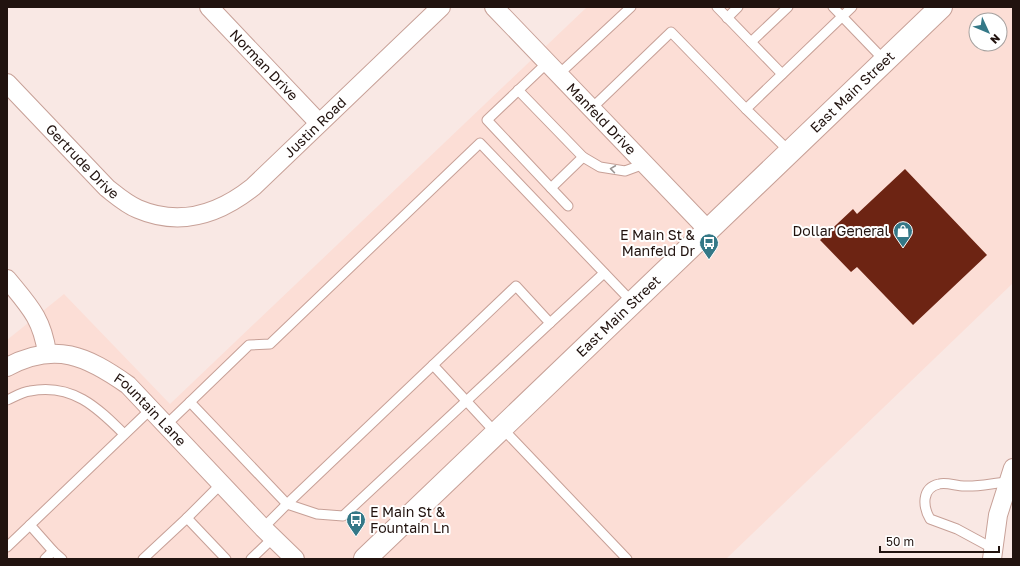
<svg xmlns="http://www.w3.org/2000/svg" width="1020" height="566" font-family="'Golos Text',sans-serif">
  <style>
    .built { fill: #fcded6; fill-rule: evenodd }
    .building { fill: #6d2413 }
    .lines { fill: none; stroke-linecap: round; stroke-linejoin: round }
    .lane-casing { stroke: #c7a097; stroke-width: 11 }
    .street-casing { stroke: #c7a097; stroke-width: 20 }
    .primary-casing { stroke: #c7a097; stroke-width: 24 }
    .lane { stroke: #fff; stroke-width: 9 }
    .street { stroke: #fff; stroke-width: 18 }
    .primary { stroke: #fff; stroke-width: 22 }
    .oneway { stroke: #9b9593 }
    .labels { text-anchor: middle; stroke-width: 4; stroke-linejoin: round; paint-order: stroke }
    .street-label { font-size: 14px; fill: #21130f; stroke: #fff }
    .poi-label { font-size: 14px; fill: #21130f; stroke: #fff; text-anchor: end }
  </style>
  <rect width="100%" height="100%" fill="#f9e8e4"/>
  <path class="built" d="M 587,7 L 1013,7 L 1013,283 L 726,559 L 7,559 L 7,340 L 64,294 L 170,404 ZM 976,20 L 1000,20 L 1000,44 L 976,44 Z"/>
  <polygon class="building" points="905,169 987,255 913,325 857,267 851,272 820,240 853,209 857,214"/>
  <g class="lines">
    <defs>
      <g id="lane">
        <polyline points="717,7 782,74"/>
        <polyline points="833,7 885,61"/>
        <polyline points="727,18 738,7"/>
        <polyline points="751,42 788,7"/>
        <polyline points="547,63 487,120 551,188 583,157"/>
        <polyline points="558,75 631,7"/>
        <polyline points="518,90 583,157 600,167 625,171 644,164"/>
        <polyline points="592,108 671,32 746,109"/>
        <polyline points="790,152 746,109 852,7"/>
        <polyline points="551,188 568,206"/>
        <polyline points="550,323 604,273"/>
        <path d="M 7,400 C 14,397 22,392 30,391 C 72,383 97,407 124,434"/>
        <polyline points="166,425 190,402"/>
        <polyline points="502,428 627,559"/>
        <polyline points="496,433 433,365 287,504 190,402 249,345 270,344 480,143 633,303"/>
        <polyline points="187,518 221,484"/>
        <polyline points="263,528 287,504 317,514 343,516 550,323 516,286 433,365"/>
        <polyline points="7,547 30,525"/>
        <path d="M 994,549 L 957,529 L 930,519 C 923,507 921,488 939,484 C 947,482 956,486 964,486 C 978,487 993,483 1007,482"/>
        <polyline points="53,551 30,525 151,409"/>
        <polyline points="45,559 53,551 62,559"/>
        <polyline points="143,559 187,518 226,559"/>
        <polyline points="251,559 273,538"/>
      </g>
      <g id="street">
        <path id="s1" d="M 209,7 L 319,123"/>
        <path id="s2" d="M 494,7 L 708,230"/>
        <path id="s3" d="M 7,83 L 107,188 C 116,195 126,204 138,209 C 180,227 219,214 253,187 L 441,7"/>
        <path d="M 7,279 C 29,306 42,318 47,353"/>
        <path id="s4" d="M 7,367 C 55,341 87,356 128,385 L 263,528 L 295,559"/>
        <polyline points="992,559 998,515 1013,468"/>
      </g>
      <g id="primary">
        <path id="s5" d="M 365,559 L 941,7"/>
      </g>
    </defs>
    <use href="#lane" class="lane-casing"/>
    <use href="#street" class="street-casing"/>
    <use href="#primary" class="primary-casing"/>
    <use href="#lane" class="lane"/>
    <use href="#street" class="street"/>
    <use href="#primary" class="primary"/>
  </g>
  <defs><path id="oneway-chevron" d="M-2-3.5L2.5 0L-2 3.5" fill="none" stroke-width="1.6" stroke-linecap="round" stroke-linejoin="round"/></defs>
  <use class="oneway" href="#oneway-chevron" transform="translate(613 169) rotate(-172)"/>
  <defs>
    <symbol id="shop-pin" viewBox="-11 -11 22 30"><path d="M0 17L-7.5 6A9.5 9.5 0 1 1 7.5 6Z" fill="#347887" stroke="#fff"/><path d="M-5-2.5h2.3a2.7 3.5 0 0 1 5.4 0H5L5.5 6h-11ZM-1.5-2.5h3a1.5 2.3 0 0 0-3 0Z" fill="#fff"/></symbol>
    <symbol id="bus-pin" viewBox="-11 -11 22 30"><path d="M0 17L-7.5 6A9.5 9.5 0 1 1 7.5 6Z" fill="#347887" stroke="#fff"/><path d="M-5-6H5V4H4V6H2V4H-2V6H-4V4H-5ZM-3.5-4V0h7V-4ZM-3.5 1.2v1.5H-2V1.2ZM2 1.2v1.5H3.5V1.2Z" fill="#fff"/></symbol>
  </defs>
  <g fill-rule="evenodd">
    <use href="#shop-pin" x="892" y="220" width="22" height="30"/>
    <use href="#bus-pin" x="698" y="232" width="22" height="30"/>
    <use href="#bus-pin" x="345" y="509" width="22" height="30"/>
  </g>
  <g class="labels">
    <g class="street-label">
      <text dy="5" stroke="none"><textPath href="#s1" startOffset="80">Norman Drive</textPath></text>
      <text dy="5" stroke="none"><textPath href="#s5" startOffset="675">East Main Street</textPath></text>
      <text dy="5" stroke="none"><textPath href="#s2" startOffset="155">Manfeld Drive</textPath></text>
      <text dy="5" stroke="none"><textPath href="#s3" startOffset="392">Justin Road</textPath></text>
      <text dy="5" stroke="none"><textPath href="#s3" startOffset="109">Gertrude Drive</textPath></text>
      <text dy="5" stroke="none"><textPath href="#s5" startOffset="351">East Main Street</textPath></text>
      <text dy="5" stroke="none"><textPath href="#s4" startOffset="164">Fountain Lane</textPath></text>
    </g>
    <g class="poi-label">
      <text x="889" y="236">Dollar General</text>
      <text x="695" y="240">E Main St &amp;<tspan x="695" dy="16">Manfeld Dr</tspan></text>
      <text x="370" y="517" text-anchor="start">E Main St &amp;<tspan x="370" dy="16">Fountain Ln</tspan></text>
    </g>
  </g>
  <rect width="1020" height="566" fill="none" stroke="#21130f" stroke-width="16"/>
  <g transform="translate(988 32) rotate(134)"><circle r="19" fill="#ffffff" stroke="#a6a19f"/>
  <path d="M0-3L7 15L0 10L-7 15Z" fill="#347887"/>
  <text y="-6" font-size="11" font-weight="bold" text-anchor="middle" fill="#21130f">N</text>
  </g>
  <path d="M880 546v6h119v-6" fill="none" stroke="#21130f" stroke-width="2"/>
  <text x="886" y="546" font-size="12" fill="#21130f" stroke="#ffffff" stroke-width="3" paint-order="stroke">50 m</text>
</svg>
